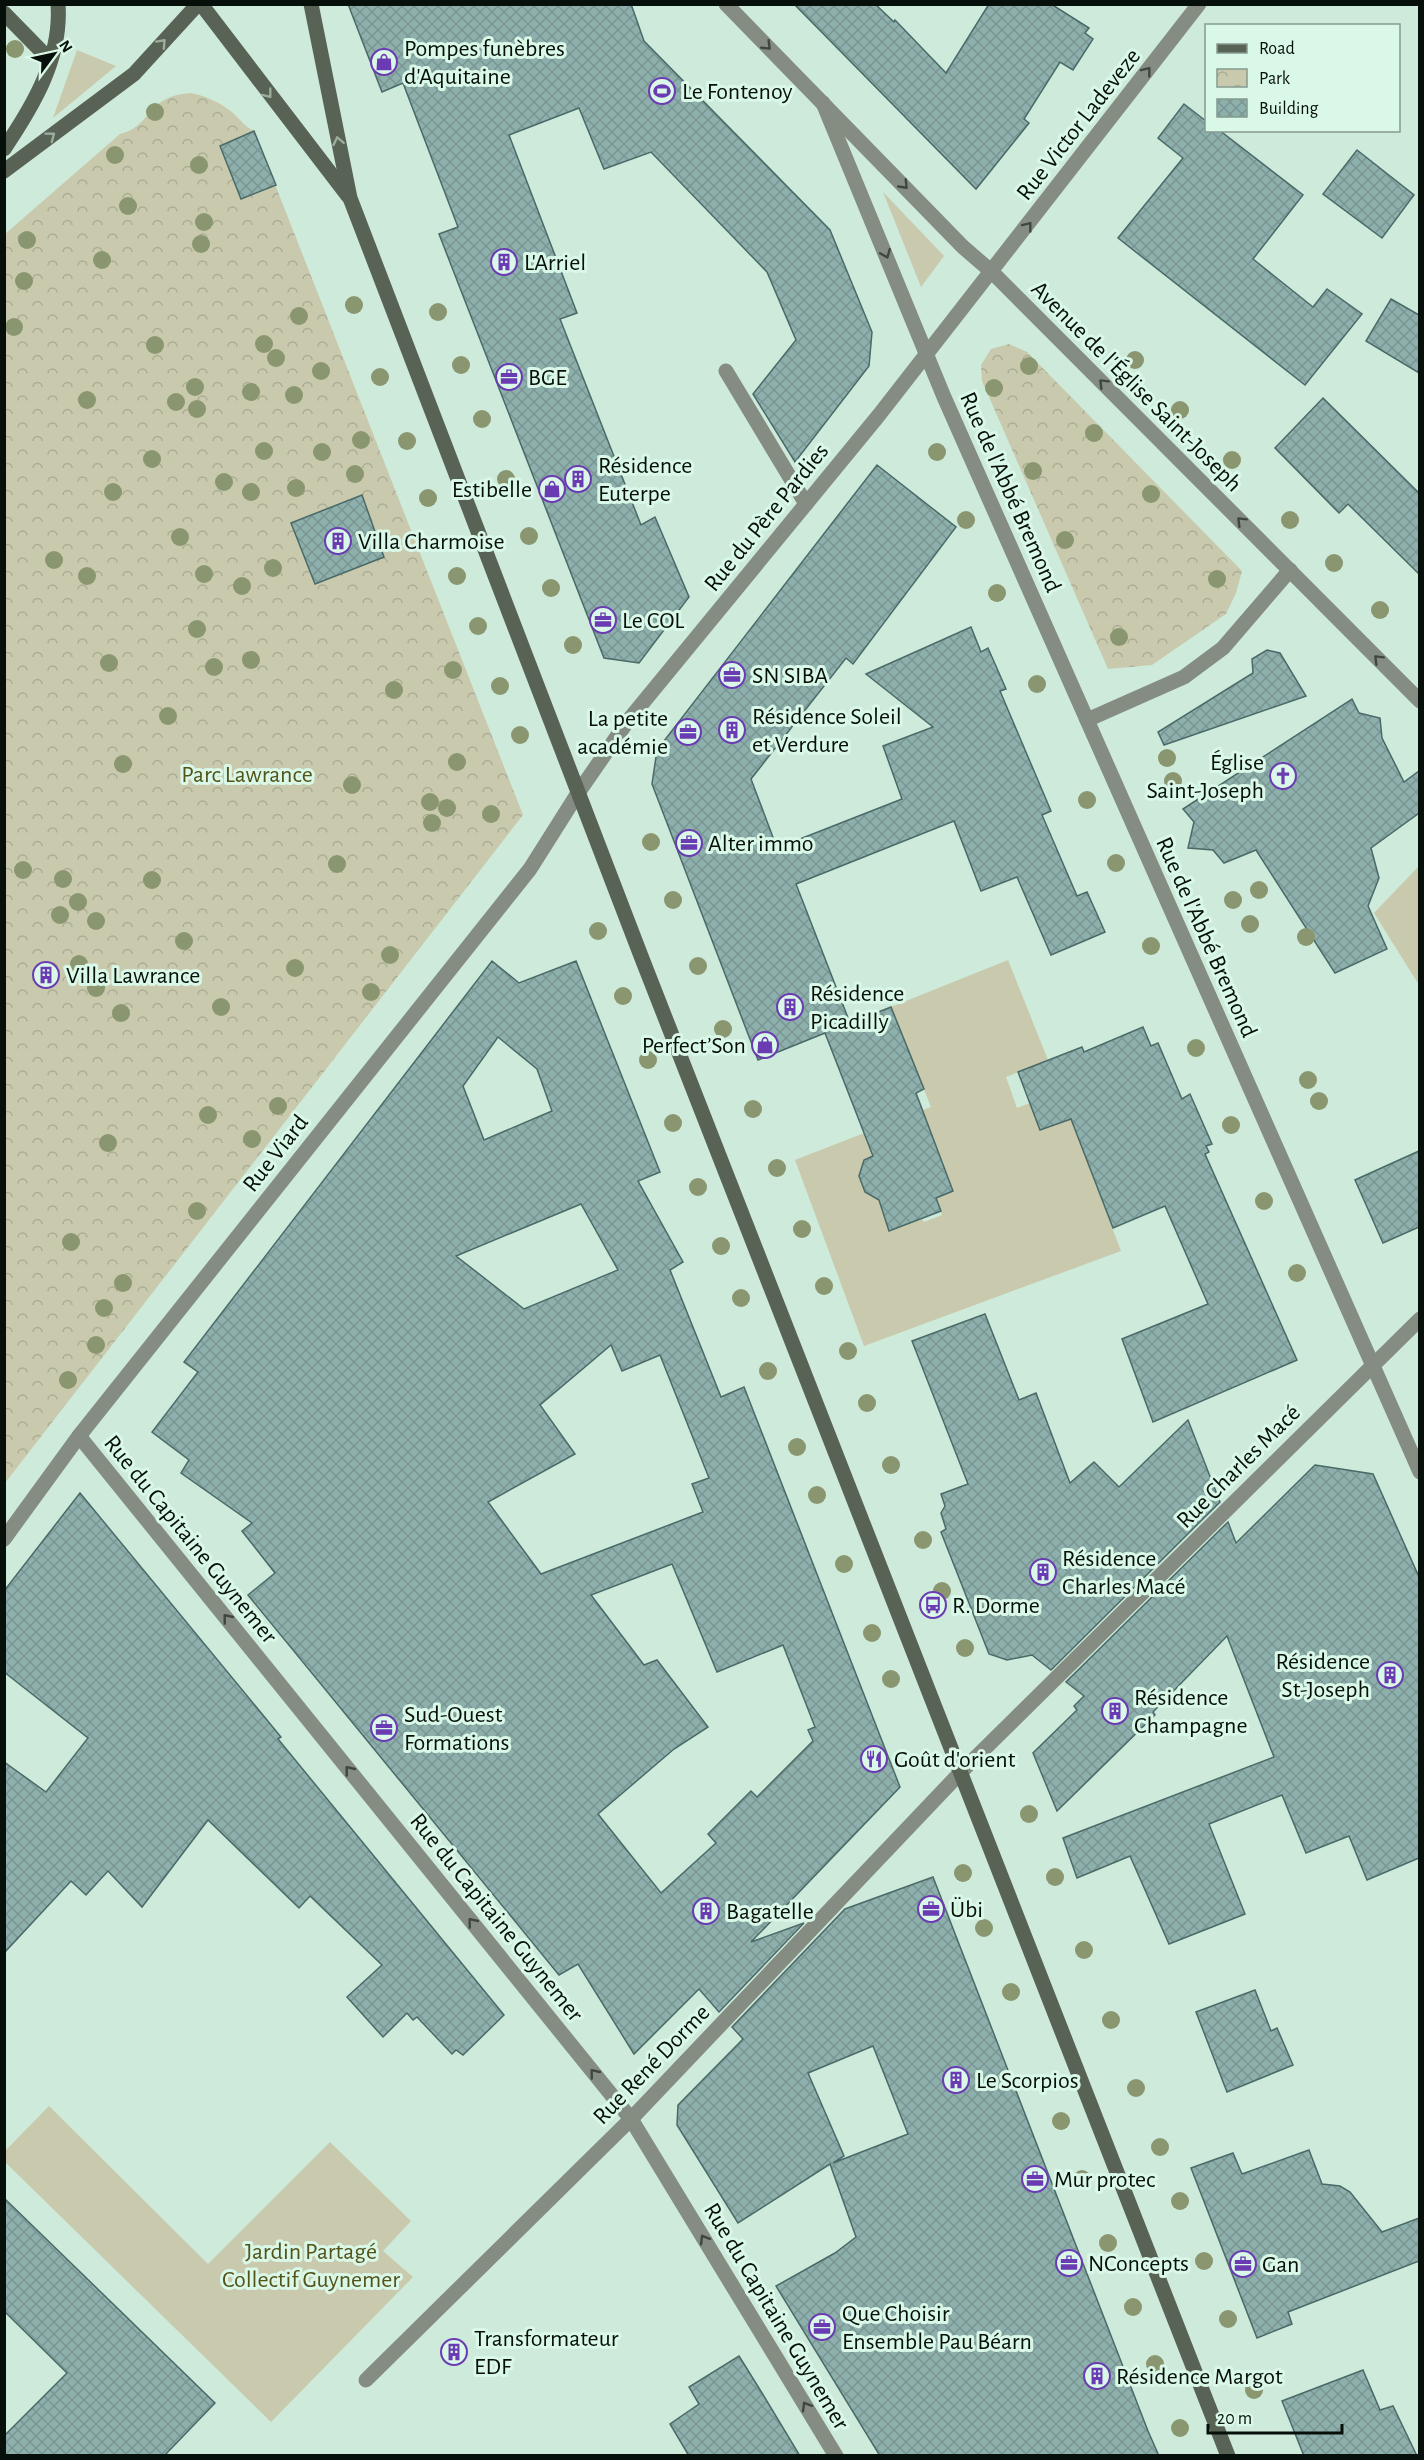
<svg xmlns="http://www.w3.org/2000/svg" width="1424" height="2460" font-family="'Alegreya Sans',sans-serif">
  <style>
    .green { fill: #c9caad; fill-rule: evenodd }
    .park { fill: url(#park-crowns) }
    .building { fill: url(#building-cross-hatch); stroke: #4a6a67; stroke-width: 1.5; fill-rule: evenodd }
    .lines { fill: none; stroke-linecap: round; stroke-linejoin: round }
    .lane { stroke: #858c82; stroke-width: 15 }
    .street { stroke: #858c82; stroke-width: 15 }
    .secondary { stroke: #596355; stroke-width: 15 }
    .tree { fill: #8a9670 }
    .oneway { stroke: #9aae9e }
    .oneway2 { stroke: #3f4740 }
    .labels { text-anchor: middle; stroke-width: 6; stroke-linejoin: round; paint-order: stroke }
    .poi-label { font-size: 24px; fill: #060f0a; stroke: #daf8e8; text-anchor: start }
    .street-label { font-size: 24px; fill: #060f0a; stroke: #daf8e8 }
    .park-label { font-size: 24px; fill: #535219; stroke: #daf8e8 }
  </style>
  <defs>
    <pattern id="park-crowns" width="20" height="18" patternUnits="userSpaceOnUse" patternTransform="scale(1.5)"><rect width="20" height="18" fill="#c9caad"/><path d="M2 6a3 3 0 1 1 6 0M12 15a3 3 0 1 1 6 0" fill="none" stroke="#abac94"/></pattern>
    <pattern id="building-cross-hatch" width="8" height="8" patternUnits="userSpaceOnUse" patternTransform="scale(1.5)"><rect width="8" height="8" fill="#8eb0ac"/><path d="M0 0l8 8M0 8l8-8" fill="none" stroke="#799693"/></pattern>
  </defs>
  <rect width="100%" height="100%" fill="#cdeadb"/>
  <g class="green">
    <polygon points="77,50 116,66 53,118"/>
    <polygon points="883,192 944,256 921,287"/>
    <polygon points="1419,866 1419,985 1374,913"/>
    <path d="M 1008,960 L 1048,1060 L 1006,1077 L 1017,1108 L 1030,1103 L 1040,1130 L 1071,1119 L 1121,1251 L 864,1346 L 795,1160 L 931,1107 L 891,1007 ZM 927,1122 L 953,1191 L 936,1198 L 942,1215 L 924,1222 L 922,1219 L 889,1231 L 876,1192 L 869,1195 L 865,1192 L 859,1176 L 861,1169 L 866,1168 L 863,1160 L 891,1149 Z"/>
    <polygon points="49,2106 208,2264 330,2142 411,2221 383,2251 413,2277 271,2422 5,2162 5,2151"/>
  </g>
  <g class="park">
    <path d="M 190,93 C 204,95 221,103 232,112 C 240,119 244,126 254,131 L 523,815 L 5,1483 L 5,234 L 120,134 C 153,126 144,97 190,93 Z"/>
    <polygon points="1009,344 1027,352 1242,571 1236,593 1226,614 1152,665 1108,669 982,381 981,365 991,349"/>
  </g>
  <g class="building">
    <polygon points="348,4 631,4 644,41 830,230 872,332 869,366 795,462 753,394 796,340 767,272 651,152 604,169 579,108 509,135 577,313 560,319 641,525 655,517 689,597 639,663 604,658 439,234 458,227 403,83 382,92"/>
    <polygon points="794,4 875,4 894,22 895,20 946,73 989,4 1051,4 1089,28 1085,33 1093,39 1073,70 1060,62 1024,119 1029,123 976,189"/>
    <polygon points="1184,104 1206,121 1206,130 1219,130 1303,195 1253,259 1313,307 1327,289 1362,314 1305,385 1118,238 1183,158 1158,138"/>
    <polygon points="254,131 276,185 241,199 220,146"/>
    <polygon points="1357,150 1414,195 1382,238 1323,194"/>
    <polygon points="1391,299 1419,315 1419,373 1366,341"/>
    <polygon points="1323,398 1419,493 1419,574 1348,504 1339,513 1275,448"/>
    <polygon points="877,465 956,527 853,664 846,658 751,779 777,848 902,799 883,746 933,727 866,674 971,627 981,652 988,648 1006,689 1000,691 1051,811 1042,815 1077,896 1087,892 1105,932 1051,955 1017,877 981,891 954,821 796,884 850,1023 891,1007 924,1089 916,1093 953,1191 936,1198 941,1211 889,1231 879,1200 865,1192 859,1176 864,1160 873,1156 825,1033 758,1060 652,784 657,750"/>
    <polygon points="362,495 384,557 315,584 291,523"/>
    <polygon points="1267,650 1280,653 1306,696 1164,745 1158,732 1253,673 1252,659"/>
    <polygon points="1352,699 1359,713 1380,718 1382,738 1404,782 1419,771 1419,813 1371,848 1379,878 1368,906 1387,949 1335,973 1256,850 1224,863 1213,850 1188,848 1194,822 1183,809"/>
    <path d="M 492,961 L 519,983 L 576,961 L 660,1172 L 638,1181 L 683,1262 L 670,1270 L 721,1397 L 744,1387 L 900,1787 L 751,1942 L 804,1923 L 719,2012 L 699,1989 L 634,2054 L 578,1964 L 559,1975 L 248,1595 L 275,1573 L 242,1531 L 252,1523 L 181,1473 L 189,1460 L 152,1432 L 198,1372 L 184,1362 ZM 498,1037 L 537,1069 L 552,1111 L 484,1140 L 463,1086 ZM 581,1204 L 618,1270 L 524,1309 L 456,1256 ZM 611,1345 L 622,1371 L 660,1355 L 709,1478 L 692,1484 L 703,1512 L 541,1574 L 488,1502 L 575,1454 L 540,1405 ZM 672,1564 L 717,1672 L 783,1645 L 815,1727 L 808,1730 L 813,1741 L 757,1797 L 751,1791 L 708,1834 L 716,1843 L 661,1893 L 598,1814 L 674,1749 L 708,1727 L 657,1660 L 644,1665 L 591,1595 Z"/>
    <polygon points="1143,1027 1151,1046 1158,1043 1182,1099 1190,1094 1212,1144 1206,1146 1209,1152 1205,1154 1297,1360 1153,1422 1122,1339 1208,1304 1165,1206 1113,1228 1071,1119 1040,1130 1018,1072 1082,1047 1084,1052"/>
    <polygon points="1419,1151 1419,1227 1383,1243 1355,1180"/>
    <polygon points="985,1314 1019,1400 1036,1393 1070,1483 1094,1462 1119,1487 1188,1420 1220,1502 1051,1670 1032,1655 1007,1660 989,1654 941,1532 946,1529 941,1513 945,1506 941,1494 968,1484 912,1341"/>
    <polygon points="1315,1465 1373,1474 1419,1577 1419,1858 1367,1880 1349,1836 1306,1853 1282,1795 1209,1824 1245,1914 1169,1944 1130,1856 1077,1878 1063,1838 1274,1757 1227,1636 1153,1712 1155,1715 1057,1811 1033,1753 1077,1710 1074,1706 1084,1696 1066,1682 1228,1522 1236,1543"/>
    <polygon points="80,1493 281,1737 278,1739 504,2015 463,2055 456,2050 452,2054 417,2017 413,2020 407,2013 383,2037 347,1997 382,1965 310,1896 299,1908 208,1820 142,1907 108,1871 86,1895 71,1881 4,1953 4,1762 46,1792 88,1738 4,1672 4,1591"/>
    <path d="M 933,1877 L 1148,2431 L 1159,2456 L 880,2456 L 776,2286 L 835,2253 L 856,2237 L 830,2164 L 738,2223 L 677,2125 L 678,2105 L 743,2039 L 732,2027 L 845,1909 ZM 873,2046 L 908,2134 L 833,2163 L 844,2156 L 808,2073 Z"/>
    <polygon points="1255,1990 1271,2031 1277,2028 1293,2065 1227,2092 1196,2012"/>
    <polygon points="1309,2150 1322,2184 1340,2186 1350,2192 1382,2232 1419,2218 1419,2261 1288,2312 1292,2324 1257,2338 1191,2168 1233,2153 1242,2174"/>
    <polygon points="4,2198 215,2403 164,2456 4,2456 4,2436 67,2373 4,2311"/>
    <polygon points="739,2356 762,2393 800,2456 689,2456 670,2424 699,2404 689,2387"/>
    <polygon points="1363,2370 1380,2410 1393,2406 1417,2456 1304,2456 1282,2401"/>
  </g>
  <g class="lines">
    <g class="lane">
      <polyline points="726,371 806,504"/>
      <polyline points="366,2380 631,2119"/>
    </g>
    <g class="street">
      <polyline points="726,4 963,247 992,272 1420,701"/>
      <polyline points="823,103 944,397 1420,1472"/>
      <polyline points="1087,720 1184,677 1223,648 1290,570"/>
      <polyline points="79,1436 631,2119 836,2456"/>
      <polyline points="4,1539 79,1436 530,869 578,793 627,722 879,415 1199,4"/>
      <polyline points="631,2119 961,1772 1420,1319"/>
    </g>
    <g class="secondary">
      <polyline points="201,4 348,196"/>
      <polyline points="311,4 350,198 641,956 1228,2456"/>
      <polyline points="4,13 50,60"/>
      <path d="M 4,149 C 33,106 62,58 58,4"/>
      <polyline points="4,171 134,74 198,4"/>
    </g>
  </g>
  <g class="tree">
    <circle cx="15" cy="49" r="9"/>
    <circle cx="155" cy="112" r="9"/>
    <circle cx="115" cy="155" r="9"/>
    <circle cx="199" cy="165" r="9"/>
    <circle cx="128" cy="206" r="9"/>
    <circle cx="204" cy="222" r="9"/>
    <circle cx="27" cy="240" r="9"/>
    <circle cx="201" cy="244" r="9"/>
    <circle cx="102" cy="260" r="9"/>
    <circle cx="24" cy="281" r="9"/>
    <circle cx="354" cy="305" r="9"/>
    <circle cx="438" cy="312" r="9"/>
    <circle cx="299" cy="316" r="9"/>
    <circle cx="14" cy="327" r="9"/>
    <circle cx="264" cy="344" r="9"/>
    <circle cx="155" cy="345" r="9"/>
    <circle cx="276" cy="358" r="9"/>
    <circle cx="1135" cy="360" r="9"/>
    <circle cx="461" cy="365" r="9"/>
    <circle cx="1029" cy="366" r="9"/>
    <circle cx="321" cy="371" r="9"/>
    <circle cx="380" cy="377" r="9"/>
    <circle cx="195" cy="387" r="9"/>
    <circle cx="994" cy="388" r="9"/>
    <circle cx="251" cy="392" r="9"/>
    <circle cx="294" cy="395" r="9"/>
    <circle cx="87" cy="400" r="9"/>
    <circle cx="176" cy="402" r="9"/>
    <circle cx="197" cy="409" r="9"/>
    <circle cx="1180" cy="410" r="9"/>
    <circle cx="482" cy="419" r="9"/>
    <circle cx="1094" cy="433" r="9"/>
    <circle cx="361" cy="440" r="9"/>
    <circle cx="407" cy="441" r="9"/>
    <circle cx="264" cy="451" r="9"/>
    <circle cx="322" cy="452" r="9"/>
    <circle cx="937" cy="452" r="9"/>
    <circle cx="152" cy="459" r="9"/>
    <circle cx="1232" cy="460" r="9"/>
    <circle cx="1033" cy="471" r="9"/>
    <circle cx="355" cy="474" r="9"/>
    <circle cx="506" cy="479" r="9"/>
    <circle cx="224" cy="482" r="9"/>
    <circle cx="296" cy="488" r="9"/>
    <circle cx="113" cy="492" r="9"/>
    <circle cx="251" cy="492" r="9"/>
    <circle cx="1151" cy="494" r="9"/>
    <circle cx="428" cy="498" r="9"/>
    <circle cx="966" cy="520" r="9"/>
    <circle cx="1290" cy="520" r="9"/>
    <circle cx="529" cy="536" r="9"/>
    <circle cx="180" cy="537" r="9"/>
    <circle cx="1065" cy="540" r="9"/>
    <circle cx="54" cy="560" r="9"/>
    <circle cx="1334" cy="563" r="9"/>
    <circle cx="273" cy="568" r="9"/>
    <circle cx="204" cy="574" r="9"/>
    <circle cx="87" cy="576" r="9"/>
    <circle cx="457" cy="576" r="9"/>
    <circle cx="1217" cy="579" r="9"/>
    <circle cx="242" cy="586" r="9"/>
    <circle cx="551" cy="588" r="9"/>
    <circle cx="997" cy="593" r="9"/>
    <circle cx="1380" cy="610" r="9"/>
    <circle cx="478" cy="626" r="9"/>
    <circle cx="197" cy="629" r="9"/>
    <circle cx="1119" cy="637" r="9"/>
    <circle cx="573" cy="645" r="9"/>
    <circle cx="251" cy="660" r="9"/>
    <circle cx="109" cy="663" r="9"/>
    <circle cx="214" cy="667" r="9"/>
    <circle cx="453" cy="670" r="9"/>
    <circle cx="1037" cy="684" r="9"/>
    <circle cx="500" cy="686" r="9"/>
    <circle cx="394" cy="690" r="9"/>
    <circle cx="168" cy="716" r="9"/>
    <circle cx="520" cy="735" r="9"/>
    <circle cx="1167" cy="758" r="9"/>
    <circle cx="457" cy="762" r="9"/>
    <circle cx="123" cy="764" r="9"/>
    <circle cx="1173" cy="781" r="9"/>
    <circle cx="352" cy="785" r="9"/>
    <circle cx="1087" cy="800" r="9"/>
    <circle cx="430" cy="802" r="9"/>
    <circle cx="447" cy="808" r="9"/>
    <circle cx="491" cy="814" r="9"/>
    <circle cx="432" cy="823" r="9"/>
    <circle cx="651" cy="842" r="9"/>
    <circle cx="1116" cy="863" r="9"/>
    <circle cx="337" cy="864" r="9"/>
    <circle cx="23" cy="870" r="9"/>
    <circle cx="63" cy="879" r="9"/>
    <circle cx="152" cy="880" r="9"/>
    <circle cx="1259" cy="890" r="9"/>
    <circle cx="673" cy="900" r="9"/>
    <circle cx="1233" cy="900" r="9"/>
    <circle cx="78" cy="902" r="9"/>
    <circle cx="60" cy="915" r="9"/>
    <circle cx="96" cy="921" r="9"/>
    <circle cx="1250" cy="924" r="9"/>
    <circle cx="598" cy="931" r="9"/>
    <circle cx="1306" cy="937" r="9"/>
    <circle cx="184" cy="941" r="9"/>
    <circle cx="1151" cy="946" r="9"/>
    <circle cx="390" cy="955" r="9"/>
    <circle cx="79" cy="964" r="9"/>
    <circle cx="698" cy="966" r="9"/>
    <circle cx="295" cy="968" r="9"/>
    <circle cx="96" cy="988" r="9"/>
    <circle cx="371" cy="992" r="9"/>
    <circle cx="623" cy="996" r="9"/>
    <circle cx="221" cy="1007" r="9"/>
    <circle cx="121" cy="1013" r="9"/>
    <circle cx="723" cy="1029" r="9"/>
    <circle cx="1196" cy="1048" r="9"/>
    <circle cx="648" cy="1060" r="9"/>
    <circle cx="1308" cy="1080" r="9"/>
    <circle cx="1319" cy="1101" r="9"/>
    <circle cx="278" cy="1106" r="9"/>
    <circle cx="753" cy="1109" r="9"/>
    <circle cx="208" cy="1115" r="9"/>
    <circle cx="673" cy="1123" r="9"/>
    <circle cx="1231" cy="1125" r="9"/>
    <circle cx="252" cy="1139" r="9"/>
    <circle cx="108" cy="1143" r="9"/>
    <circle cx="777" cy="1168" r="9"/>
    <circle cx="698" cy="1187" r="9"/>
    <circle cx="1264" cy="1201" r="9"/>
    <circle cx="197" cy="1211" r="9"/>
    <circle cx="802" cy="1229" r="9"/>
    <circle cx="71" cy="1242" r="9"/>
    <circle cx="721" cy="1246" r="9"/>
    <circle cx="1297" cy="1273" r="9"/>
    <circle cx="123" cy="1283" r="9"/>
    <circle cx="824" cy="1286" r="9"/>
    <circle cx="741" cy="1298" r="9"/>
    <circle cx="104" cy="1308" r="9"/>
    <circle cx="96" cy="1345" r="9"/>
    <circle cx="848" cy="1351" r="9"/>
    <circle cx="768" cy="1371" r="9"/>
    <circle cx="68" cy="1380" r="9"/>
    <circle cx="867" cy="1403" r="9"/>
    <circle cx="797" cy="1447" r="9"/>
    <circle cx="891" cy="1465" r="9"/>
    <circle cx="817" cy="1495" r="9"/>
    <circle cx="923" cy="1540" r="9"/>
    <circle cx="844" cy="1564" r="9"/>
    <circle cx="942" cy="1591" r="9"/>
    <circle cx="872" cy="1633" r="9"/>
    <circle cx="965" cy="1648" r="9"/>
    <circle cx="891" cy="1679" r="9"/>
    <circle cx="1029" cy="1814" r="9"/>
    <circle cx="963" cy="1873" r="9"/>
    <circle cx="1055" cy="1877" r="9"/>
    <circle cx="984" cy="1928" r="9"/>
    <circle cx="1084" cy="1950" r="9"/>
    <circle cx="1011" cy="1992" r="9"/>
    <circle cx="1111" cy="2020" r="9"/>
    <circle cx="1136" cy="2088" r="9"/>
    <circle cx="1061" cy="2121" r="9"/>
    <circle cx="1160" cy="2147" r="9"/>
    <circle cx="1082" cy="2179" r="9"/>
    <circle cx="1180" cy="2201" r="9"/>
    <circle cx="1108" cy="2243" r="9"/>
    <circle cx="1204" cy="2261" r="9"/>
    <circle cx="1133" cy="2307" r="9"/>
    <circle cx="1228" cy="2319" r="9"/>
    <circle cx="1155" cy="2364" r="9"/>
    <circle cx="1254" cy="2390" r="9"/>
    <circle cx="1180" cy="2428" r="9"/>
  </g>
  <defs><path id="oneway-chevron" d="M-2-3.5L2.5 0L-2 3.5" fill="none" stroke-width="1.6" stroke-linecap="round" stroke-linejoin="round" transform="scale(1.5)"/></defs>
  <g class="oneway">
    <use href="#oneway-chevron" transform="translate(162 43) rotate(-47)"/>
    <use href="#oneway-chevron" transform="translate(268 94) rotate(52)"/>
    <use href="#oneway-chevron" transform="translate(51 136) rotate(-37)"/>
    <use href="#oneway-chevron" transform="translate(338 141) rotate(-102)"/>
  </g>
  <g class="oneway2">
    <use href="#oneway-chevron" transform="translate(767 46) rotate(45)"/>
    <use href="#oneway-chevron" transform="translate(1147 71) rotate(-52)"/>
    <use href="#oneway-chevron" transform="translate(904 185) rotate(46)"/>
    <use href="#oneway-chevron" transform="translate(1028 226) rotate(-52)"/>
    <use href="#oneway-chevron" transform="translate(886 254) rotate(68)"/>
    <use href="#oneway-chevron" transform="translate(1103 383) rotate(-135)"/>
    <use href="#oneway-chevron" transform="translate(1241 521) rotate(-135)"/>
    <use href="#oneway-chevron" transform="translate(1378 659) rotate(-135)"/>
    <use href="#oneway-chevron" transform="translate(227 1618) rotate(-129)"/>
    <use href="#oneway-chevron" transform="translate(349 1770) rotate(-129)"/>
    <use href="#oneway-chevron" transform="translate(472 1922) rotate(-129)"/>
    <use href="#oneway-chevron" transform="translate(594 2073) rotate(-129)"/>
    <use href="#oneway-chevron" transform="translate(704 2239) rotate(-121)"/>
    <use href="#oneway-chevron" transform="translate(806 2406) rotate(-121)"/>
  </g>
  <defs>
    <symbol id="shop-ring" viewBox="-11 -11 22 22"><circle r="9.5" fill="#daf8e8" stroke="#6a3bb2" stroke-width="1.5"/><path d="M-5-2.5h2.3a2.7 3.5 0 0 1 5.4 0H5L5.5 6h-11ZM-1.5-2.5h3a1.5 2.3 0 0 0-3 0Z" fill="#6a3bb2"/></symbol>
    <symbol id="stadium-ring" viewBox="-11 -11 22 22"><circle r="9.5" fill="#daf8e8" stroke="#6a3bb2" stroke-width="1.5"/><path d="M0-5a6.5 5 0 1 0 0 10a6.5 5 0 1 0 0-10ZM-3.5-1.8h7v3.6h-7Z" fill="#6a3bb2"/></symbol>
    <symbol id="building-ring" viewBox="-11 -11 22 22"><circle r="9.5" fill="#daf8e8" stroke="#6a3bb2" stroke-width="1.5"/><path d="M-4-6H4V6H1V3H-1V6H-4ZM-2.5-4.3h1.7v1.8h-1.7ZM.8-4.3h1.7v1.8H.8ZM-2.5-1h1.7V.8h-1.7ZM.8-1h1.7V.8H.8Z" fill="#6a3bb2"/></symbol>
    <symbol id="office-ring" viewBox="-11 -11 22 22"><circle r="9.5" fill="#daf8e8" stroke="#6a3bb2" stroke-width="1.5"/><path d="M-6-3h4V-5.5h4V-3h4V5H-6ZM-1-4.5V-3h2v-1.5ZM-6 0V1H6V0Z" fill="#6a3bb2"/></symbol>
    <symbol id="church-ring" viewBox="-11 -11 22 22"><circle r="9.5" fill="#daf8e8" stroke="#6a3bb2" stroke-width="1.5"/><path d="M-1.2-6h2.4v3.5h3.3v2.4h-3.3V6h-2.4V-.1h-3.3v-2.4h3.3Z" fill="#6a3bb2"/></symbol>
    <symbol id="bus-ring" viewBox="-11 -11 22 22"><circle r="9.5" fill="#daf8e8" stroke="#6a3bb2" stroke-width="1.5"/><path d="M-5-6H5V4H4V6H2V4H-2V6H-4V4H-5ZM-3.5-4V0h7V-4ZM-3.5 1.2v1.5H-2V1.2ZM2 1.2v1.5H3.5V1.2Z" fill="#6a3bb2"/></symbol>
    <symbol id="restaurant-ring" viewBox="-11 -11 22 22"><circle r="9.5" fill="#daf8e8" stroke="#6a3bb2" stroke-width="1.5"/><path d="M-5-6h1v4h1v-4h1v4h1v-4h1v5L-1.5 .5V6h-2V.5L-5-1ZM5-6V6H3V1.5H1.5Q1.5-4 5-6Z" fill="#6a3bb2"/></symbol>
  </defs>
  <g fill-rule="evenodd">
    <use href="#shop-ring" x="369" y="47" width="30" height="30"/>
    <use href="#stadium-ring" x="647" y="76" width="30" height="30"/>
    <use href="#building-ring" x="489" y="247" width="30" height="30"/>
    <use href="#office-ring" x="494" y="362" width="30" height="30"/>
    <use href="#building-ring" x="563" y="464" width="30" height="30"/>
    <use href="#shop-ring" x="537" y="474" width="30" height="30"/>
    <use href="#building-ring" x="323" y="526" width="30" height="30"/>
    <use href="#office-ring" x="588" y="605" width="30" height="30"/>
    <use href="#office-ring" x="717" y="660" width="30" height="30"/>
    <use href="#building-ring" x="717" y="715" width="30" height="30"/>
    <use href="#office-ring" x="673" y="717" width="30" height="30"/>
    <use href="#church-ring" x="1268" y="761" width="30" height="30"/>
    <use href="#office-ring" x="674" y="828" width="30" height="30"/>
    <use href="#building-ring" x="31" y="960" width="30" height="30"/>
    <use href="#building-ring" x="775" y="992" width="30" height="30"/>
    <use href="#shop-ring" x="750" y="1030" width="30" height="30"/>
    <use href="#building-ring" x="1028" y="1557" width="30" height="30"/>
    <use href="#bus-ring" x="918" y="1590" width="30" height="30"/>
    <use href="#building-ring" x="1375" y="1660" width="30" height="30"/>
    <use href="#building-ring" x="1100" y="1696" width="30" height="30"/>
    <use href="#office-ring" x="369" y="1713" width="30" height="30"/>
    <use href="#restaurant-ring" x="859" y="1744" width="30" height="30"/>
    <use href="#office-ring" x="916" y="1894" width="30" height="30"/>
    <use href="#building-ring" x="691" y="1896" width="30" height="30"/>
    <use href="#building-ring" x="941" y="2065" width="30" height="30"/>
    <use href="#office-ring" x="1020" y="2164" width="30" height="30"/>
    <use href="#office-ring" x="1054" y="2248" width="30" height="30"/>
    <use href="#office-ring" x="1228" y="2249" width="30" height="30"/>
    <use href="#office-ring" x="807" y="2312" width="30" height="30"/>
    <use href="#building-ring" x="439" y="2337" width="30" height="30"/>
    <use href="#building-ring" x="1082" y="2361" width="30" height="30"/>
  </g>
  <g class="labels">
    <g class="poi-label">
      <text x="404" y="56">Pompes funèbres<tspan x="404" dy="28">d'Aquitaine</tspan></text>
      <text x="682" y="99">Le Fontenoy</text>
      <text x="524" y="270">L'Arriel</text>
      <text x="528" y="385">BGE</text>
      <text x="598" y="473">Résidence<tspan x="598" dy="28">Euterpe</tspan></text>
      <text x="532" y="497" text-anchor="end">Estibelle</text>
      <text x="358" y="549">Villa Charmoise</text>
      <text x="622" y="628">Le COL</text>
      <text x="752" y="683">SN SIBA</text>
      <text x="752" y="724">Résidence Soleil<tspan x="752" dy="28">et Verdure</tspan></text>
      <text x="668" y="726" text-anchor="end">La petite<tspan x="668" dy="28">académie</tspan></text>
      <text x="1264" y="770" text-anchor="end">Église<tspan x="1264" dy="28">Saint-Joseph</tspan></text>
      <text x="708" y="851">Alter immo</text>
      <text x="66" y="983">Villa Lawrance</text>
      <text x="810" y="1001">Résidence<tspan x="810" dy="28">Picadilly</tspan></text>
      <text x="746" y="1053" text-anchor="end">Perfect’Son</text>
      <text x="1062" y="1566">Résidence<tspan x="1062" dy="28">Charles Macé</tspan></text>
      <text x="952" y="1613">R. Dorme</text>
      <text x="1370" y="1669" text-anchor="end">Résidence<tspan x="1370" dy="28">St-Joseph</tspan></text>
      <text x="1134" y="1705">Résidence<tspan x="1134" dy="28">Champagne</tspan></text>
      <text x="404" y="1722">Sud-Ouest<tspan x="404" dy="28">Formations</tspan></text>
      <text x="894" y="1767">Goût d'orient</text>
      <text x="950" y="1917">Übi</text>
      <text x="726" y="1919">Bagatelle</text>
      <text x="976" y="2088">Le Scorpios</text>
      <text x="1054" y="2187">Mur protec</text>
      <text x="1088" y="2271">NConcepts</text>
      <text x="1262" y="2272">Gan</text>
      <text x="842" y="2321">Que Choisir<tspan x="842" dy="28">Ensemble Pau Béarn</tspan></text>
      <text x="474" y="2346">Transformateur<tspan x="474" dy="28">EDF</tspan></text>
      <text x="1116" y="2384">Résidence Margot</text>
    </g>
    <g class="street-label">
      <text transform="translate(1078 124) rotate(-52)" y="8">Rue Victor Ladeveze</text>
      <text transform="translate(1137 386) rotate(45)" y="8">Avenue de l'Église Saint-Joseph</text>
      <text transform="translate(1011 492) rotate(66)" y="8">Rue de l'Abbé Bremond</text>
      <text transform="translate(766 517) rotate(-51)" y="8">Rue du Père Pardies</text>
      <text transform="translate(1207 937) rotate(66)" y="8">Rue de l'Abbé Bremond</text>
      <text transform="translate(275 1153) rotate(-52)" y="8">Rue Viard</text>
      <text transform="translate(1238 1466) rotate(-45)" y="8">Rue Charles Macé</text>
      <text transform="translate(191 1539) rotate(51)" y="8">Rue du Capitaine Guynemer</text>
      <text transform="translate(497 1917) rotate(51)" y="8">Rue du Capitaine Guynemer</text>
      <text transform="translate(651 2064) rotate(-46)" y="8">Rue René Dorme</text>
      <text transform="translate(777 2316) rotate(59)" y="8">Rue du Capitaine Guynemer</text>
    </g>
    <g class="park-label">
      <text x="247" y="782">Parc Lawrance</text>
      <text x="311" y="2259">Jardin Partagé<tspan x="311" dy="28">Collectif Guynemer</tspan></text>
    </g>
  </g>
  <rect width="1424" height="2460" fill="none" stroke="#060f0a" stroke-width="12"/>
  <rect x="1205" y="24" width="195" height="108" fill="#daf8e8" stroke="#859b8f" stroke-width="1.5"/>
  <rect x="1217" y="44" width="30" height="9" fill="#596355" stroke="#859b8f" stroke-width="1.5"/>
  <text x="1259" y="54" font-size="18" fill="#060f0a">Road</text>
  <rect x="1217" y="69" width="30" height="18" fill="url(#park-crowns)" stroke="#859b8f" stroke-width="1.5"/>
  <text x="1259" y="84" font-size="18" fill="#060f0a">Park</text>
  <rect x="1217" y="99" width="30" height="18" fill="url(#building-cross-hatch)" stroke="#859b8f" stroke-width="1.5"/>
  <text x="1259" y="114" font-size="18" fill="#060f0a">Building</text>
  <g transform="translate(54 54) rotate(57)" stroke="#daf8e8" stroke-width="4.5" paint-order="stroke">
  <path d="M0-4.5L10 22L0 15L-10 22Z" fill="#060f0a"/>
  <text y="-9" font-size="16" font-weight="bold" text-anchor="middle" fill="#060f0a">N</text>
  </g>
  <path d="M1208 2424v9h134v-9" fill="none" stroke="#060f0a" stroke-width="3"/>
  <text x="1217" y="2424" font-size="18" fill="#060f0a" stroke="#daf8e8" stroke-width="4.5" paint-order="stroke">20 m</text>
</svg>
